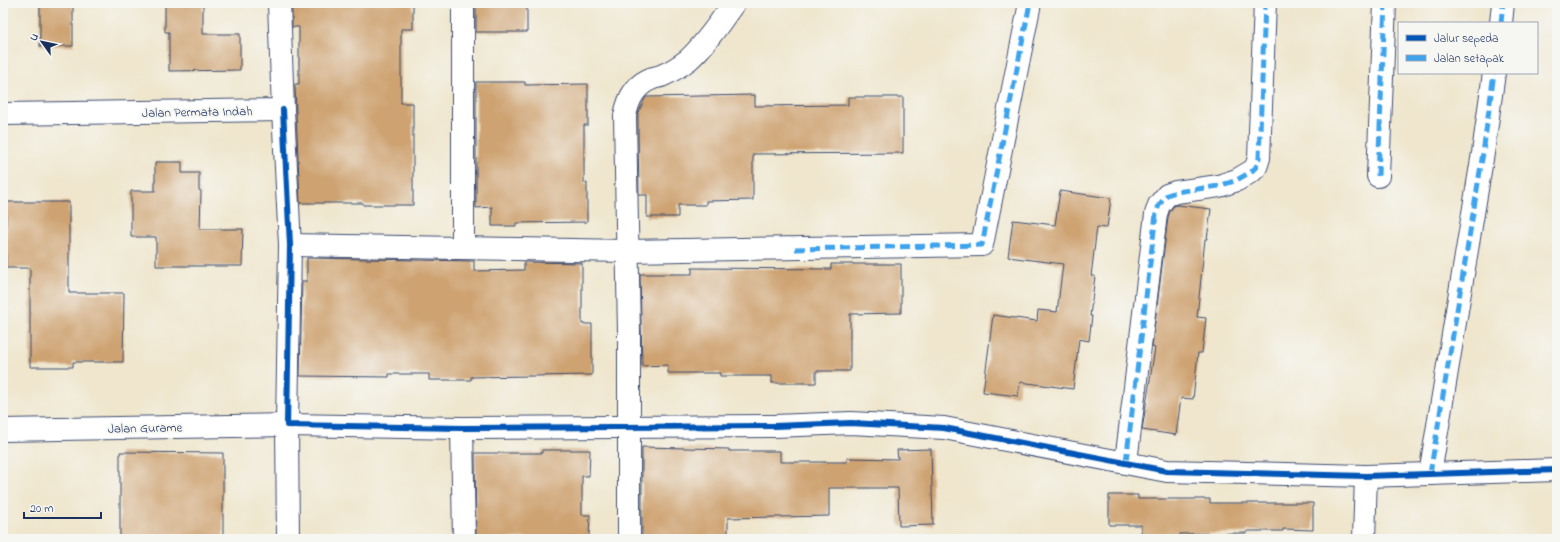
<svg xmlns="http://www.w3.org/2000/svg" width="1560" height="542" font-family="'Indie Flower',sans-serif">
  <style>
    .building { fill: #cea271 }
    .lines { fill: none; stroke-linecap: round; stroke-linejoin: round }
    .minor-casing { stroke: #3b4a6f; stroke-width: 24 }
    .minor { stroke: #fff; stroke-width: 22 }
    .quiet { stroke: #3da3ed; stroke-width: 5; stroke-dasharray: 10 5; stroke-linecap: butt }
    .cycleway-casing { stroke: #f6f6f2; stroke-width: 8 }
    .cycleway { stroke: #0057b8; stroke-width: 6 }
    .labels { text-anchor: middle; stroke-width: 4; stroke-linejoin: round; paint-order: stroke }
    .street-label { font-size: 13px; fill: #1b2f5e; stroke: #f6f6f2 }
  </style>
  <rect width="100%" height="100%" fill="#f6f6f2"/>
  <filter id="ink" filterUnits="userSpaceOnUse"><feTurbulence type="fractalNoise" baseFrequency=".025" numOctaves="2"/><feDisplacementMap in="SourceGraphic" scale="8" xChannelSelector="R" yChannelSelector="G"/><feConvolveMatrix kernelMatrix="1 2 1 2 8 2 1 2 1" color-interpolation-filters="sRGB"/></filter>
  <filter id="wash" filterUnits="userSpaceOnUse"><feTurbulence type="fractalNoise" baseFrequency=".012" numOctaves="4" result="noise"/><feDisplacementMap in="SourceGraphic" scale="16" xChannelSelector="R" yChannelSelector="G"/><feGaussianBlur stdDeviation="0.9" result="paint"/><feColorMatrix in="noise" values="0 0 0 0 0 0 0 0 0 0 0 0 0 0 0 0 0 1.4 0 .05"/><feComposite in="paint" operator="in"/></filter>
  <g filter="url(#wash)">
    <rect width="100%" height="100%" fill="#efe6cd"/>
    <g id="blocks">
      <g class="building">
        <rect x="40" y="3" width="33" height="43"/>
        <polygon points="165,3 203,3 203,34 240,34 240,70 169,71 169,32 165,32"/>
        <polygon points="292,3 413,3 413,29 401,29 401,103 413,103 413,205 363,205 363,203 300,203 296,112 295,84 299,84 299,27 292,27"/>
        <rect x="476" y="3" width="51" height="29"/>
        <polygon points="476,82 525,82 525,85 588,84 588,125 584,125 584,183 587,183 587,222 516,223 516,226 492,226 492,207 476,208"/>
        <polygon points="755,95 755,106 848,105 848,97 903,97 903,153 753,154 753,200 706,201 706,205 678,205 678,217 647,217 647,195 639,195 638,134 638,113 646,97"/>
        <polygon points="155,162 182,162 182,173 199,173 199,190 201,191 200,229 243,229 242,266 156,266 156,237 131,237 131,191 155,191"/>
        <polygon points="1060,191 1111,198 1107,228 1097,227 1091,276 1095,276 1090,316 1092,316 1089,341 1079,339 1073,389 1020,382 1018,396 983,392 993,315 1037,321 1038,310 1057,312 1063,264 1008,257 1013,220 1055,225"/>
        <polygon points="6,202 69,202 69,293 124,293 123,362 73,362 73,367 30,367 30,268 6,268"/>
        <polygon points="1177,205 1211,209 1207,239 1205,239 1197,317 1206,318 1202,353 1198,353 1193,399 1181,398 1176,435 1142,430 1155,348 1152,347 1168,217 1170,211 1174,206"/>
        <polygon points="307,258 474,261 474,271 524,270 524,262 582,263 582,324 592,324 592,375 471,377 471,380 429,380 429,374 389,374 389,377 300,376 302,281 307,281"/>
        <polygon points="831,264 901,264 901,313 850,314 850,371 816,371 816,383 772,383 772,376 720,376 720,373 668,373 668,365 642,366 640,274 692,274 692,268 831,269"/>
        <polygon points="642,447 729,449 729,451 780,451 780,462 847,462 847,458 898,459 897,450 931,449 933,525 899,526 898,488 829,488 829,516 728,518 728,539 642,539"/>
        <polygon points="542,450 590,450 589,476 582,476 582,515 590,515 589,537 476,539 475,453 542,453"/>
        <polygon points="120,452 223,453 223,539 120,539"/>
        <polygon points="1109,495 1138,495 1138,499 1210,499 1210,503 1313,503 1313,530 1283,529 1283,531 1247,531 1247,533 1180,534 1180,539 1141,539 1141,525 1109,525"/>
      </g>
    </g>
  </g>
  <g filter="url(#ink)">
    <use href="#blocks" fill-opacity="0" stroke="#3b4a6f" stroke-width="1"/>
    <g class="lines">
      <defs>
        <g id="minor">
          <polyline points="1501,23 1503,3"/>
          <polyline points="283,110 290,245 287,425 462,428 774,426 851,423 944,428 1167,471 1366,476 1557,470"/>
          <polyline points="3,114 283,110 279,3"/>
          <polyline points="1378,176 1385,3"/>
          <polyline points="290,245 627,251 982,245 1030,3"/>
          <polyline points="463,248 463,3"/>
          <polyline points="462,428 464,539"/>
          <polyline points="3,430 287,425 288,539"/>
          <polyline points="1126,462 1156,214 1159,205 1167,195 1176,192 1219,186 1237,180 1252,171 1256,167 1259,158 1265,3"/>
          <polyline points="1430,474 1483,153 1494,73"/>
          <path d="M 629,539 L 629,333 L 625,116 C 628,99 635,84 653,78 C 655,77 659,77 661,76 C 671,72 680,66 688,60 C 706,44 720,22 734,3"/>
          <polyline points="1364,539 1366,476"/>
        </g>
      </defs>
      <use href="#minor" class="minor-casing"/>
      <use href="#minor" class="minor"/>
      <g class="quiet">
        <polyline points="1501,23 1503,3"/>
        <polyline points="1378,176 1385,3"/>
        <polyline points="795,249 982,245 1030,3"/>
        <polyline points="1126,462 1156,214 1159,205 1167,195 1176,192 1219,186 1237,180 1252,171 1256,167 1259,158 1265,3"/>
        <polyline points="1430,474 1483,153 1494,73"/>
      </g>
      <defs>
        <polyline id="cycleway" points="283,110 290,245 287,425 462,428 774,426 851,423 944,428 1167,471 1366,476 1557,470"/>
      </defs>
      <use href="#cycleway" class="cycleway-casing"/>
      <use href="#cycleway" class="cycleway"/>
    </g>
  </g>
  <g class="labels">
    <g class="street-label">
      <text transform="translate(197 111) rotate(-1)" y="5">Jalan Permata Indah</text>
      <text transform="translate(145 427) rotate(-1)" y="5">Jalan Gurame</text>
    </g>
  </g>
  <rect width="1560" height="542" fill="none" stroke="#f6f6f2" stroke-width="16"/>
  <rect x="1398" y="22" width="140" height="52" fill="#f6f6f2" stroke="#9ea6b7"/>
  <rect x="1406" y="35" width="20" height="6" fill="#0057b8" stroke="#9ea6b7"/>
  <text x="1434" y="42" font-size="12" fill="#1b2f5e">Jalur sepeda</text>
  <rect x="1406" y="55" width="20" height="6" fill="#3da3ed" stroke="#9ea6b7"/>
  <text x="1434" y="62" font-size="12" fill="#1b2f5e">Jalan setapak</text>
  <g transform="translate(42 42) rotate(303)" stroke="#f6f6f2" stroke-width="3" paint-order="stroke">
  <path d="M0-3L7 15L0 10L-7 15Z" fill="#1b2f5e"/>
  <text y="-6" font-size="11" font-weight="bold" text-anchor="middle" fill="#1b2f5e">U</text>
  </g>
  <path d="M24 512v6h77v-6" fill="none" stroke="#1b2f5e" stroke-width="2"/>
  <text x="30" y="512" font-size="12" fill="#1b2f5e" stroke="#f6f6f2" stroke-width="3" paint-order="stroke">20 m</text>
</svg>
